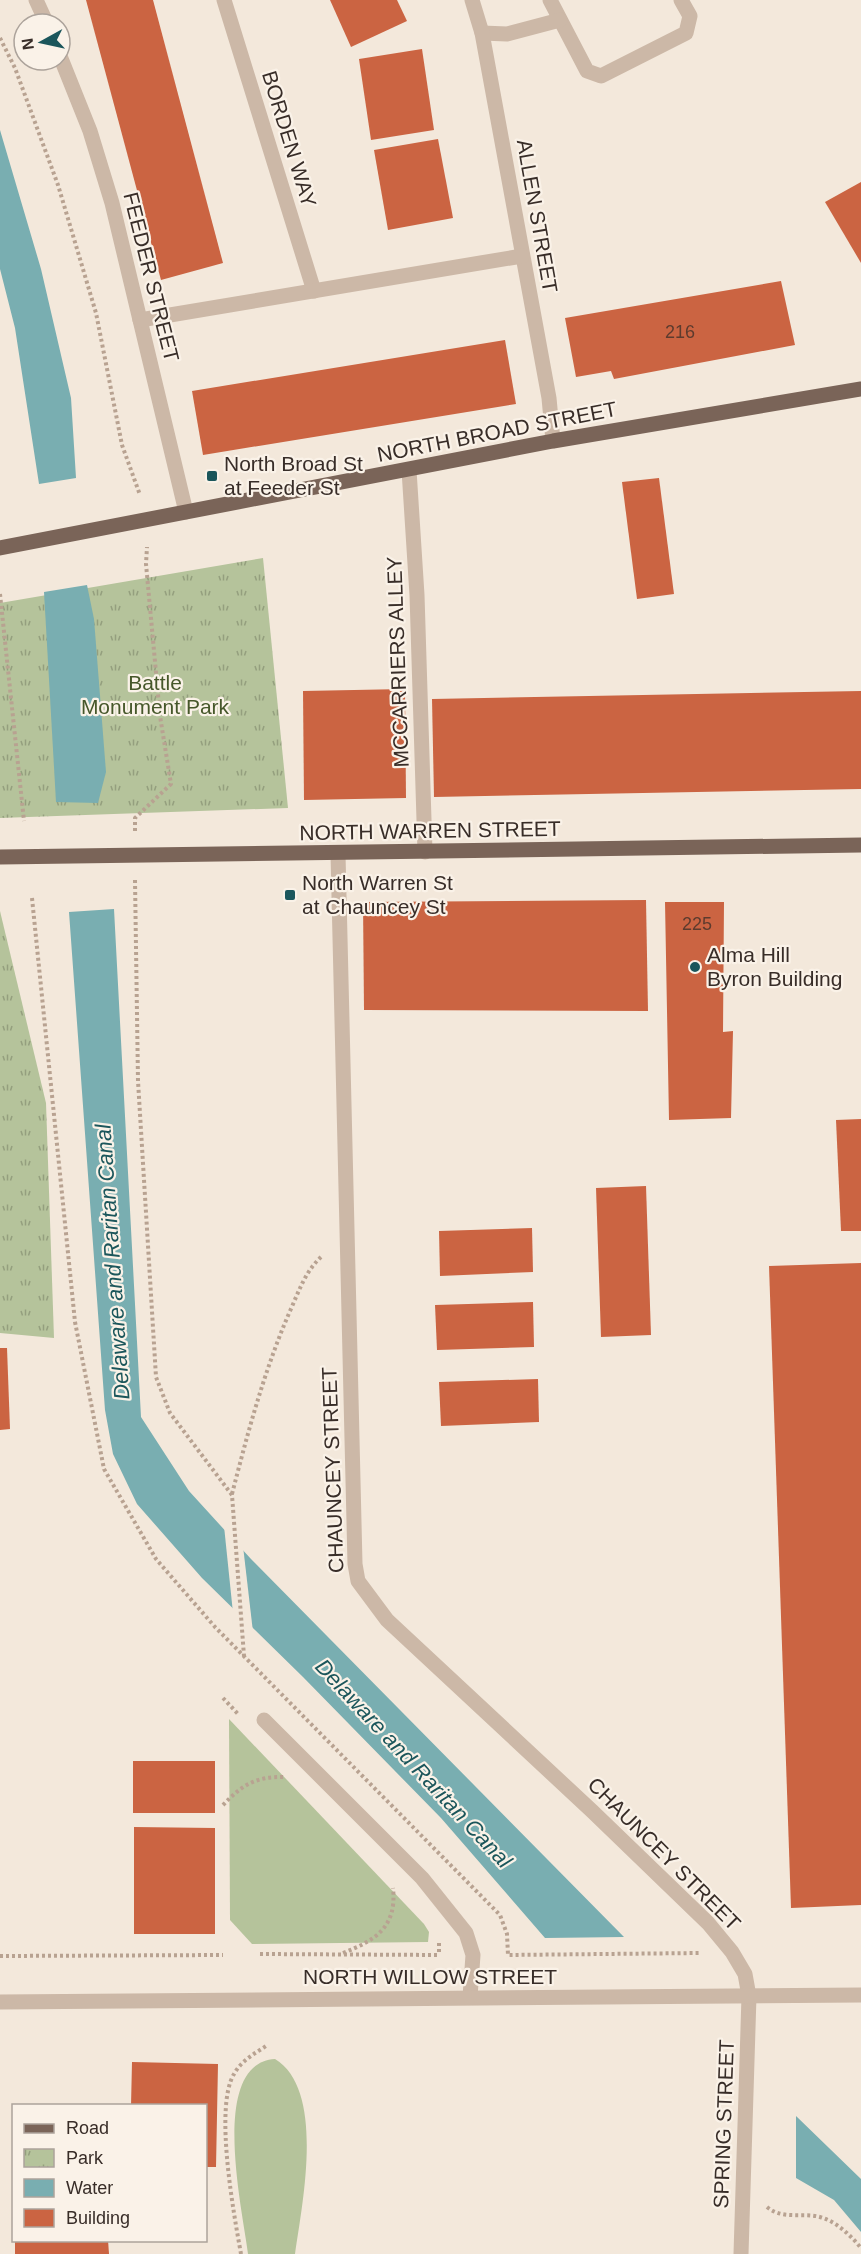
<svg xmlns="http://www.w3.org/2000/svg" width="861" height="2254" font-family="Helvetica,sans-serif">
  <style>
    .green { fill: #b5c39b }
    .park { fill: url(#park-tufts) }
    .water { fill: #79aeb1 }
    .pier { fill: #f3e8db }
    .building { fill: #cb6442 }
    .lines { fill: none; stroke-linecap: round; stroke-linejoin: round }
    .path { stroke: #b8a291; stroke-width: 4; stroke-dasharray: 3 3; stroke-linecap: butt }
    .service { stroke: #ccb8a7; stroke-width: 15 }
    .minor { stroke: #ccb8a7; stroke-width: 15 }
    .primary { stroke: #7a6458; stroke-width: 15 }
    .poi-dot { fill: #1b565b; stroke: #faf2e8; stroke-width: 2 }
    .labels { text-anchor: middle; stroke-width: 4.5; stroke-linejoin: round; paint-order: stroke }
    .number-label { font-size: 18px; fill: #5d3b2e }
    .street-label { font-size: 21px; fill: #382d28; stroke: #faf2e8 }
    .poi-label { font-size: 21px; fill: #382d28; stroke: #faf2e8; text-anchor: start }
    .park-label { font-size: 21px; fill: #46572a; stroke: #faf2e8 }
    .water-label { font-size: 22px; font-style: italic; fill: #1b565b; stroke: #faf2e8 }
  </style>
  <defs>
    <pattern id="park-tufts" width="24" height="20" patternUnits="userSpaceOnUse" patternTransform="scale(1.5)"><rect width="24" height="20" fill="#b5c39b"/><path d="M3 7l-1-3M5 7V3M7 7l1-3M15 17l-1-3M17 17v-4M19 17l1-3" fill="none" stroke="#949f7e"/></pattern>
  </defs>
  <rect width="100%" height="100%" fill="#f3e8db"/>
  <g class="green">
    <polygon points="229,1719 424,1924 429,1932 428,1942 252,1944 230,1920"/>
    <path d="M 275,2059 C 326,2090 302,2204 295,2254 L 248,2254 C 243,2211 208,2063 275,2059 Z"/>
  </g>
  <g class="park">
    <polygon points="263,558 288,808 0,818 0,603"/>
    <polygon points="0,911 46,1103 54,1338 0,1333"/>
  </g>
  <g class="water">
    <polygon points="0,130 41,269 71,398 76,478 39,484 15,328 0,269"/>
    <polygon points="87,585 94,619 106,772 98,803 56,802 44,592"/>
    <polygon points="114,909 141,1417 189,1491 251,1559 624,1937 545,1938 441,1818 303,1677 202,1578 137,1504 113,1454 105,1410 69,912"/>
    <polygon points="796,2116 861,2179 861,2232 834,2200 796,2178"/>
  </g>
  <polygon class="pier" points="224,1526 243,1546 253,1632 233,1613"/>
  <g class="building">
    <polygon points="86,0 153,0 223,263 161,280"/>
    <polygon points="330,0 397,0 407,21 351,47"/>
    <polygon points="422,49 434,130 371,140 359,59"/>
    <polygon points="438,139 453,218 388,230 374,150"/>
    <polygon points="861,182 861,263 825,202"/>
    <polygon points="781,281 795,345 614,379 611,371 576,377 565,318"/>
    <polygon points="505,340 516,404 203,455 192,391"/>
    <polygon points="659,478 674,594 637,599 622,482"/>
    <polygon points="405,689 406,798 304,800 303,691"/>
    <polygon points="861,691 861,789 434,797 432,699"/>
    <polygon points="646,900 648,1011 364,1010 363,902"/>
    <polygon points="665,902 724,902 723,1032 733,1031 731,1118 669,1120"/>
    <polygon points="861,1119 861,1231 841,1231 836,1120"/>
    <polygon points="646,1186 651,1335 601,1337 596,1188"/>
    <polygon points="532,1228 533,1272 440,1276 439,1231"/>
    <polygon points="861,1263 861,1905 791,1908 769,1266"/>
    <polygon points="533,1302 534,1347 437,1350 435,1305"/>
    <polygon points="0,1348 7,1348 10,1429 0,1430"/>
    <polygon points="538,1379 539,1422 441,1426 439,1382"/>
    <rect x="133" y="1761" width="82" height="52"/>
    <polygon points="134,1827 215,1828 215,1934 134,1934"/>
    <polygon points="132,2062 218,2064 216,2167 206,2167 206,2106 131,2106"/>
    <polygon points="15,2240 108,2240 109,2254 15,2254"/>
  </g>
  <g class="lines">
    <g class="path">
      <polyline points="0,38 15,68 58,185 96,313 122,445 140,495"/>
      <polyline points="0,594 24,821"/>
      <polyline points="135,831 135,818 171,784 160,716 146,564 147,547"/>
      <polyline points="135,880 138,1081 156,1377 170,1413 232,1495 244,1656"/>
      <polyline points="32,898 75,1322 104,1469 156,1559 215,1627 500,1915 507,1934 508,1955 699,1953"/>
      <path d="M 232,1494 C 248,1432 264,1371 290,1311 C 299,1291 305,1272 321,1257"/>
      <polyline points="223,1698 239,1715"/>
      <path d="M 223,1805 C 242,1785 256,1776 285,1777"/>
      <polyline points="439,1943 439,1955"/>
      <path d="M 343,1953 C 376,1940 397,1927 393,1888"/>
      <polyline points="260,1954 439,1955"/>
      <polyline points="0,1956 223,1955"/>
      <path d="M 767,2207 C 784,2221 804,2211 823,2218 C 838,2223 851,2236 861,2248"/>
      <path d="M 241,2254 C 234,2215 214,2107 234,2074 C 241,2061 254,2054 266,2046"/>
    </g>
    <g class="service">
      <polyline points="550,0 587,71 601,76 686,33 690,16 681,0"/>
      <polyline points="482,33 507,34 560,20"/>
      <polyline points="409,470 417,595 425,852"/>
      <polyline points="264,1720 422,1878 466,1933 473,1955 470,1997"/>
    </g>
    <g class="minor">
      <polyline points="36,0 47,24"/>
      <polyline points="224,0 314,291"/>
      <polyline points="472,0 482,33 549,398 553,441"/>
      <polyline points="60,56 90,131 112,203 186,512"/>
      <polyline points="140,320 522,256"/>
      <polyline points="338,854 355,1564 358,1581 387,1620 592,1811 708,1923 732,1952 745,1974 749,1996 741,2254"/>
      <polyline points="0,2002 861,1995"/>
    </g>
    <g class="primary">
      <polyline points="0,548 553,441 861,389"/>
      <polyline points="0,857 861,845"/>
    </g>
  </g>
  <g class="poi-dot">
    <rect x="206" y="470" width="12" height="12" rx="3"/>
    <rect x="284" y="889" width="12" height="12" rx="3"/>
    <circle cx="695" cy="967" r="6"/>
  </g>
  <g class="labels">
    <g class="number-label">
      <text x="680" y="338">216</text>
      <text x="697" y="930">225</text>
    </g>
    <g class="street-label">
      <text transform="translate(289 139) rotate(73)" y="7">BORDEN WAY</text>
      <text transform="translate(537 216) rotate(80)" y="7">ALLEN STREET</text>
      <text transform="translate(151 277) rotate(76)" y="7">FEEDER STREET</text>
      <text transform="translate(497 432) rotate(-11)" y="7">NORTH BROAD STREET</text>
      <text transform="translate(398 662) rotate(-92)" y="7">MCCARRIERS ALLEY</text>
      <text transform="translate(430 831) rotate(-1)" y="7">NORTH WARREN STREET</text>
      <text transform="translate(333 1470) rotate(-92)" y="7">CHAUNCEY STREET</text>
      <text transform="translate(664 1854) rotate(45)" y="7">CHAUNCEY STREET</text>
      <text x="430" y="1984">NORTH WILLOW STREET</text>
      <text transform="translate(724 2124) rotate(-88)" y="7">SPRING STREET</text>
    </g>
    <g class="poi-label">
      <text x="224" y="471">North Broad St<tspan x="224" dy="24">at Feeder St</tspan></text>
      <text x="302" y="890">North Warren St<tspan x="302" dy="24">at Chauncey St</tspan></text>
      <text x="707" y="962">Alma Hill<tspan x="707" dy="24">Byron Building</tspan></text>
    </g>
    <g class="park-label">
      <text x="155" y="690">Battle<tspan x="155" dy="24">Monument Park</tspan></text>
    </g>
    <g class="water-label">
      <text transform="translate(112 1262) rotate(-94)" y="8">Delaware and Raritan Canal</text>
      <text transform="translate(414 1763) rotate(47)" y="8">Delaware and Raritan Canal</text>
    </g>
  </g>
  <rect x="12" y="2104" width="195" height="138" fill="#faf2e8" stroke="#aca39b" stroke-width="1.5"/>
  <rect x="24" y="2124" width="30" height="9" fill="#7a6458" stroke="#aca39b" stroke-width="1.5"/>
  <text x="66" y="2134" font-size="18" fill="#382d28">Road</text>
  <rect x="24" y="2149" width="30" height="18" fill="url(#park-tufts)" stroke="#aca39b" stroke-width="1.5"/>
  <text x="66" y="2164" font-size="18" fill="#382d28">Park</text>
  <rect x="24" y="2179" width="30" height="18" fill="#79aeb1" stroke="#aca39b" stroke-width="1.5"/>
  <text x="66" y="2194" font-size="18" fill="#382d28">Water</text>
  <rect x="24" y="2209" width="30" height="18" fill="#cb6442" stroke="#aca39b" stroke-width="1.5"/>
  <text x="66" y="2224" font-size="18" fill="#382d28">Building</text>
  <g transform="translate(42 42) rotate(262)"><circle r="28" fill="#faf2e8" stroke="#aca39b" stroke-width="1.5"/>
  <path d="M0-4.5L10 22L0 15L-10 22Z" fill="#1b565b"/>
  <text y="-9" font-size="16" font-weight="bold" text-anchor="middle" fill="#382d28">N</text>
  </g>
</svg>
